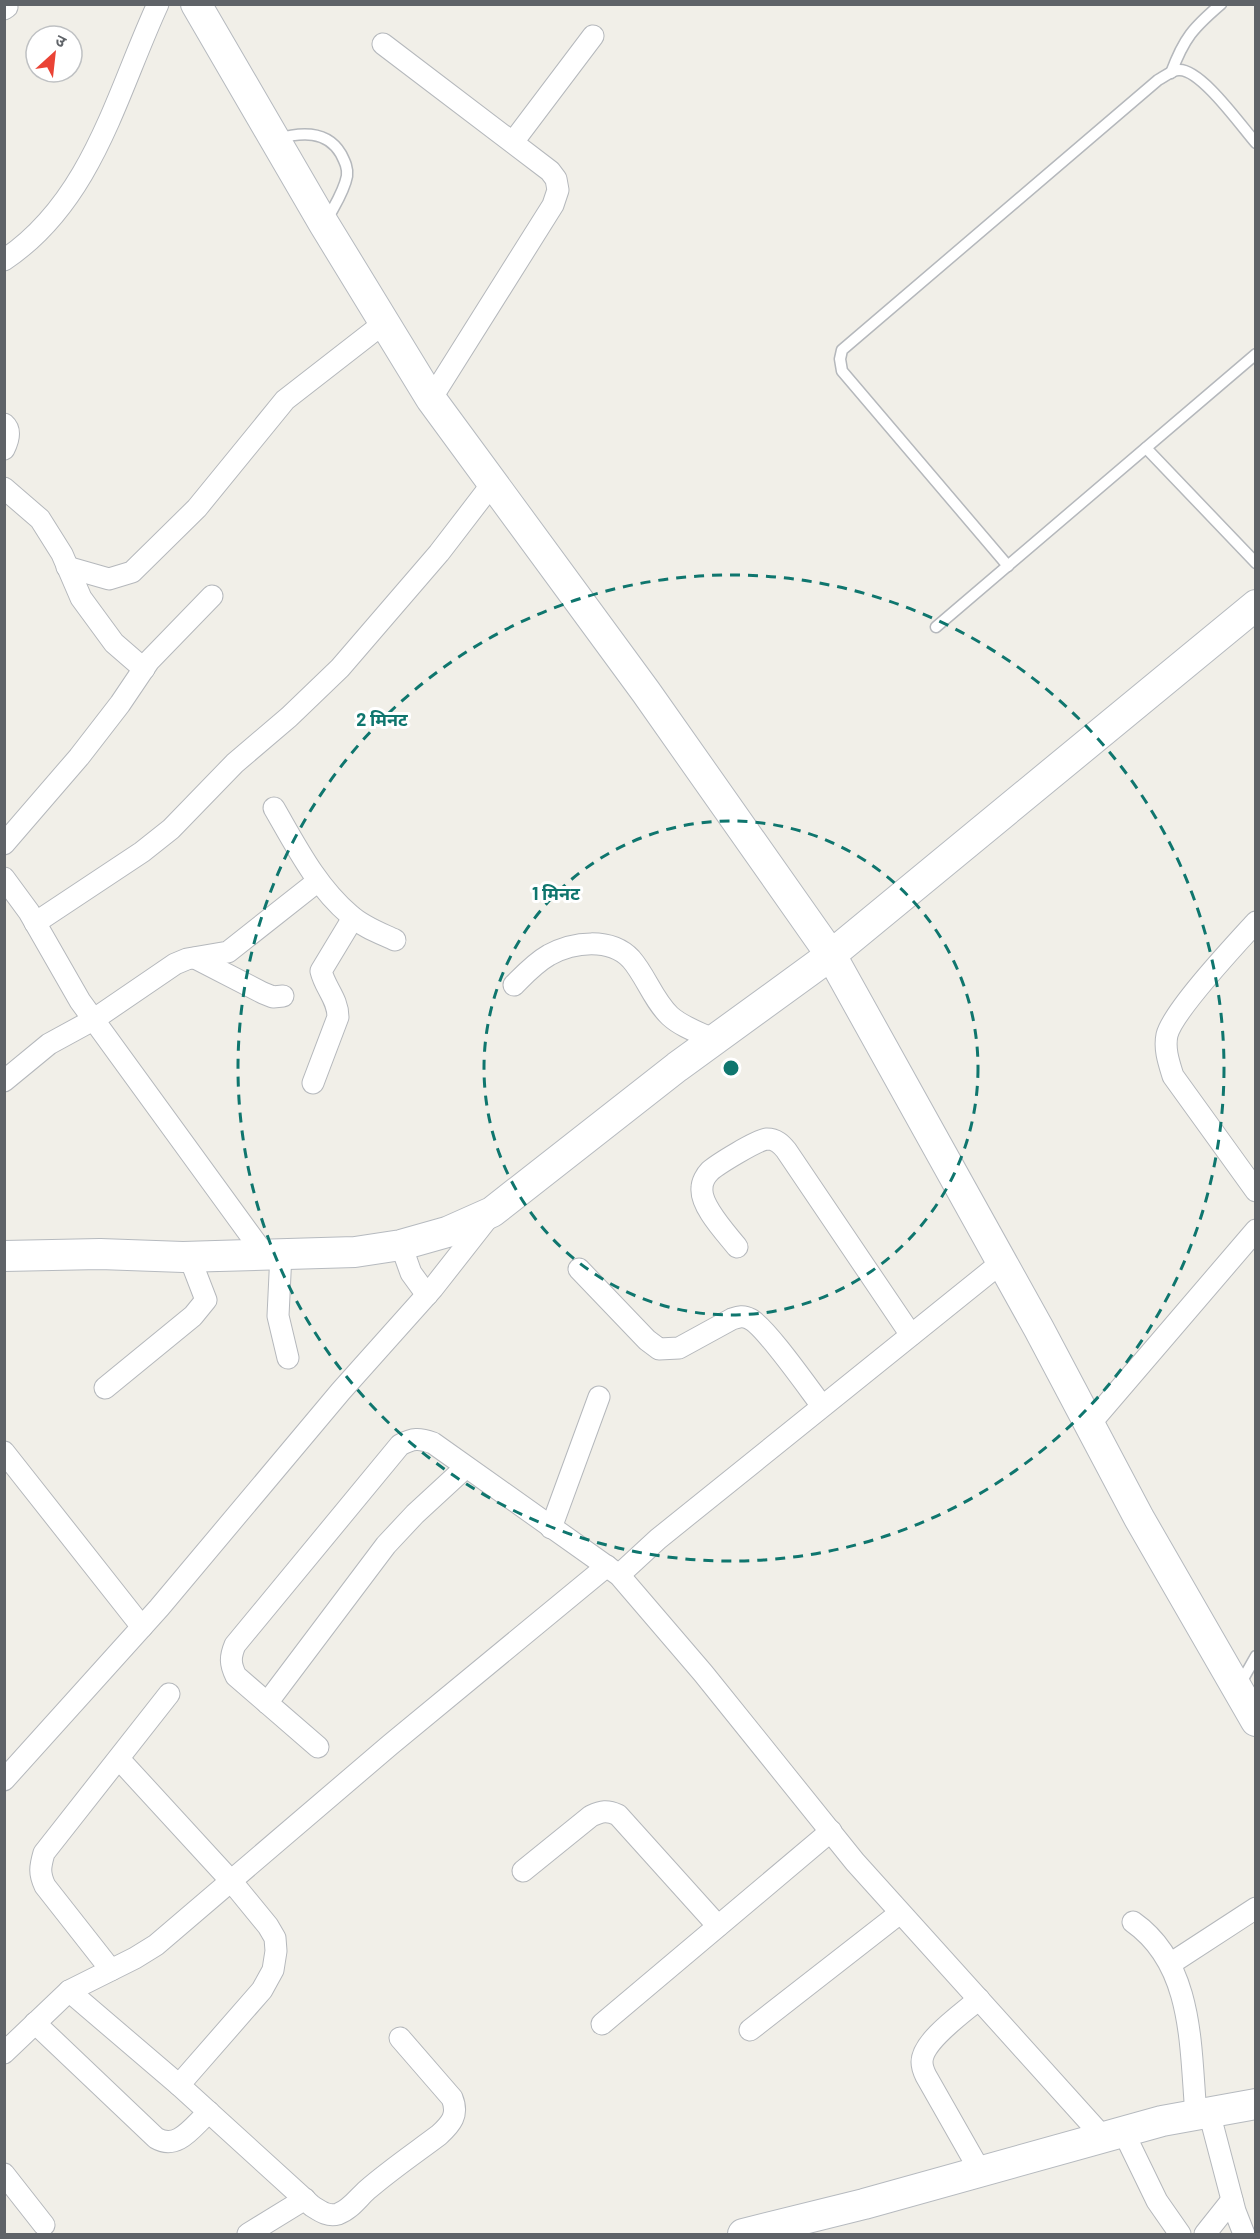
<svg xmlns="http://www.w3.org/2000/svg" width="1260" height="2239" font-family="Barlow,'Noto Sans Devanagari',sans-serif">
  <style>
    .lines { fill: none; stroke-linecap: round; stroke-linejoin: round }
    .lane-casing { stroke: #b5b8bc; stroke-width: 13 }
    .street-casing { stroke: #b5b8bc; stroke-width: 23 }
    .secondary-casing { stroke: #b6babf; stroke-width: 32 }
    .lane { stroke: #fff; stroke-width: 10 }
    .street { stroke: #fff; stroke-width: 21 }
    .secondary { stroke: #fff; stroke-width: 30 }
    .ring { fill: none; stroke: #0f766e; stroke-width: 3; stroke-dasharray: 10 8 }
    .centre { fill: #0f766e; stroke: #fff; stroke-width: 3 }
    .ring-label { font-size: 18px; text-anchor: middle; font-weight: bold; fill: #0f766e; stroke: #fff; stroke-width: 6; stroke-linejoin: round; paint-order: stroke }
  </style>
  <rect width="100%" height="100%" fill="#f1efe8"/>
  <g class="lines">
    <defs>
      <g id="lane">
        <path d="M 1171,73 C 1184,38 1193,28 1221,4"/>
        <path d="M 277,139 C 301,132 327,130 341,154 C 345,162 348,168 347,176 C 344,192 334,206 327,220"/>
        <polyline points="1146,448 1256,563"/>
        <path d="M 1008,566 L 842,371 L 840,359 L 842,350 L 1158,80 C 1164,77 1172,70 1179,70 C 1201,69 1241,126 1256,143"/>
        <polyline points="936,627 1256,354"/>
        <polyline points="1239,1686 1256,1656"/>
      </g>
      <g id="street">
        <polyline points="4,9 7,7"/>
        <polyline points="383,44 550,171 556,179 558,190 553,205 431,399"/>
        <polyline points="513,142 593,36"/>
        <path d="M 4,260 C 92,201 116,95 158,4"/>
        <path d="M 4,424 C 12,431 8,441 4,449"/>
        <polyline points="4,488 40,519 62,554 81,598 114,643 144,669"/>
        <polyline points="67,567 109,579 132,572 197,508 285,400 384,323"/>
        <path d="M 274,808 C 296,846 316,886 350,915 C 363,927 380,933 395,940"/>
        <polyline points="4,844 79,757 120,704 149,661 212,596"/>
        <polyline points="4,878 29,912 80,1001 264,1254"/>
        <path d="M 1256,922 C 1236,944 1173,1011 1167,1035 C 1164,1049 1169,1063 1173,1076 L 1256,1191"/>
        <polyline points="35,923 142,852 171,829 235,763 289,717 340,668 439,553 492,484"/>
        <polyline points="195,958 263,993 273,997 283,996"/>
        <path d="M 514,985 C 525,974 535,963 549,955 C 573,942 610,937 631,959 C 646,976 653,1000 670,1016 C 682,1027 700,1033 715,1040"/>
        <polyline points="4,1081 49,1044 93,1020 175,964 187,959 228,952 318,881"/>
        <path d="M 313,1083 L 338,1017 C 338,999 325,988 321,971 L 353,918"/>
        <polyline points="401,1245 411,1273 427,1295"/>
        <path d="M 737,1247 C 726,1233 700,1206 702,1188 C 702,1182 706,1175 710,1171 C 718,1164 757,1140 767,1139 C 776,1139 781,1144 786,1150 L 911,1335"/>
        <polyline points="281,1253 278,1316 288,1358"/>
        <path d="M 579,1269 L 647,1340 L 659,1349 L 679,1348 L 732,1319 C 738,1317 743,1315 750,1319 C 765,1326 809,1389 822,1406"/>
        <polyline points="105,1388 193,1316 206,1300 189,1256"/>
        <polyline points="1089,1425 1256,1230"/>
        <polyline points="4,1452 142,1627"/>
        <polyline points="551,1528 599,1397"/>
        <polyline points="619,1575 658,1539 1002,1262"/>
        <polyline points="267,1703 386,1545 415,1514 466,1467"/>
        <path d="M 318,1747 L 236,1676 C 230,1664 230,1657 235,1645 L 400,1445 C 413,1438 419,1438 433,1443 L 619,1575 L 703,1673 L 855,1862 L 1103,2137"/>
        <polyline points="119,1759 232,1882 268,1926 275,1938 276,1951 273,1970 262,1990 179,2085"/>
        <polyline points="4,1780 159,1608 341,1391 433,1288 491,1214"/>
        <path d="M 523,1871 L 591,1816 C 602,1811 607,1810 618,1815 L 718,1926"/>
        <path d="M 1133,1922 C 1194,1965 1190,2047 1196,2114"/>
        <polyline points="1170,1964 1256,1908"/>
        <path d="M 111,1970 L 45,1886 C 39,1873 40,1867 44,1853 L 169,1694"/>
        <path d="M 69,1991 L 179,2085 L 312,2206 C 320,2211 328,2217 338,2214 C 350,2210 358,2198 367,2190 C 390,2170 415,2153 439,2135 C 451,2124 459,2115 452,2098 L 400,2038"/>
        <path d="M 979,1999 C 963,2013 922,2041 922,2062 C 922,2067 924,2072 926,2076 L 980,2171"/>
        <path d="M 35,2023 L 156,2138 C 178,2151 193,2126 209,2112"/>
        <polyline points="602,2024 831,1831"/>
        <polyline points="750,2030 900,1913"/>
        <polyline points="4,2053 69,1991 135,1958 156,1945 390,1745 607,1566"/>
        <polyline points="1209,2112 1235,2211 1244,2234"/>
        <polyline points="1123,2131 1157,2201 1180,2234"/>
        <polyline points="4,2174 44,2225"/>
        <polyline points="248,2234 305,2199"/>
        <polyline points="1205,2234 1232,2200"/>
      </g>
      <g id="secondary">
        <polyline points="196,4 324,224 431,399 646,692 831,955 1039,1329 1139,1518 1256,1721"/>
        <polyline points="4,1256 100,1254 183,1257 355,1252 401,1245 447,1232 492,1212 677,1067 831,955 1256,605"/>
        <polyline points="743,2234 864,2204 1162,2121 1256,2104"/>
      </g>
    </defs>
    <use href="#lane" class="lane-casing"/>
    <use href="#street" class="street-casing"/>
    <use href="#secondary" class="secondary-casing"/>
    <use href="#lane" class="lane"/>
    <use href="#street" class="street"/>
    <use href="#secondary" class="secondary"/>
  </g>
  <g class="ring">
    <circle cx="731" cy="1068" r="247"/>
    <circle cx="731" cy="1068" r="493"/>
  </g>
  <circle cx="731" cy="1068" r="9" class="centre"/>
  <g class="ring-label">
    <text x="382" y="726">2 मिनट</text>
    <text x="556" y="900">1 मिनट</text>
  </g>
  <rect width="1260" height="2239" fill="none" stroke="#5f6368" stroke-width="12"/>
  <g transform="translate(54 54) rotate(27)"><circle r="28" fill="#ffffff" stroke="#bfc1c3" stroke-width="1.5"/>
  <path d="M0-4.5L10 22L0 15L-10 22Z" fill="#ea4335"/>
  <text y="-9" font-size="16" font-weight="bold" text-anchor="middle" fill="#5f6368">उ</text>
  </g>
</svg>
